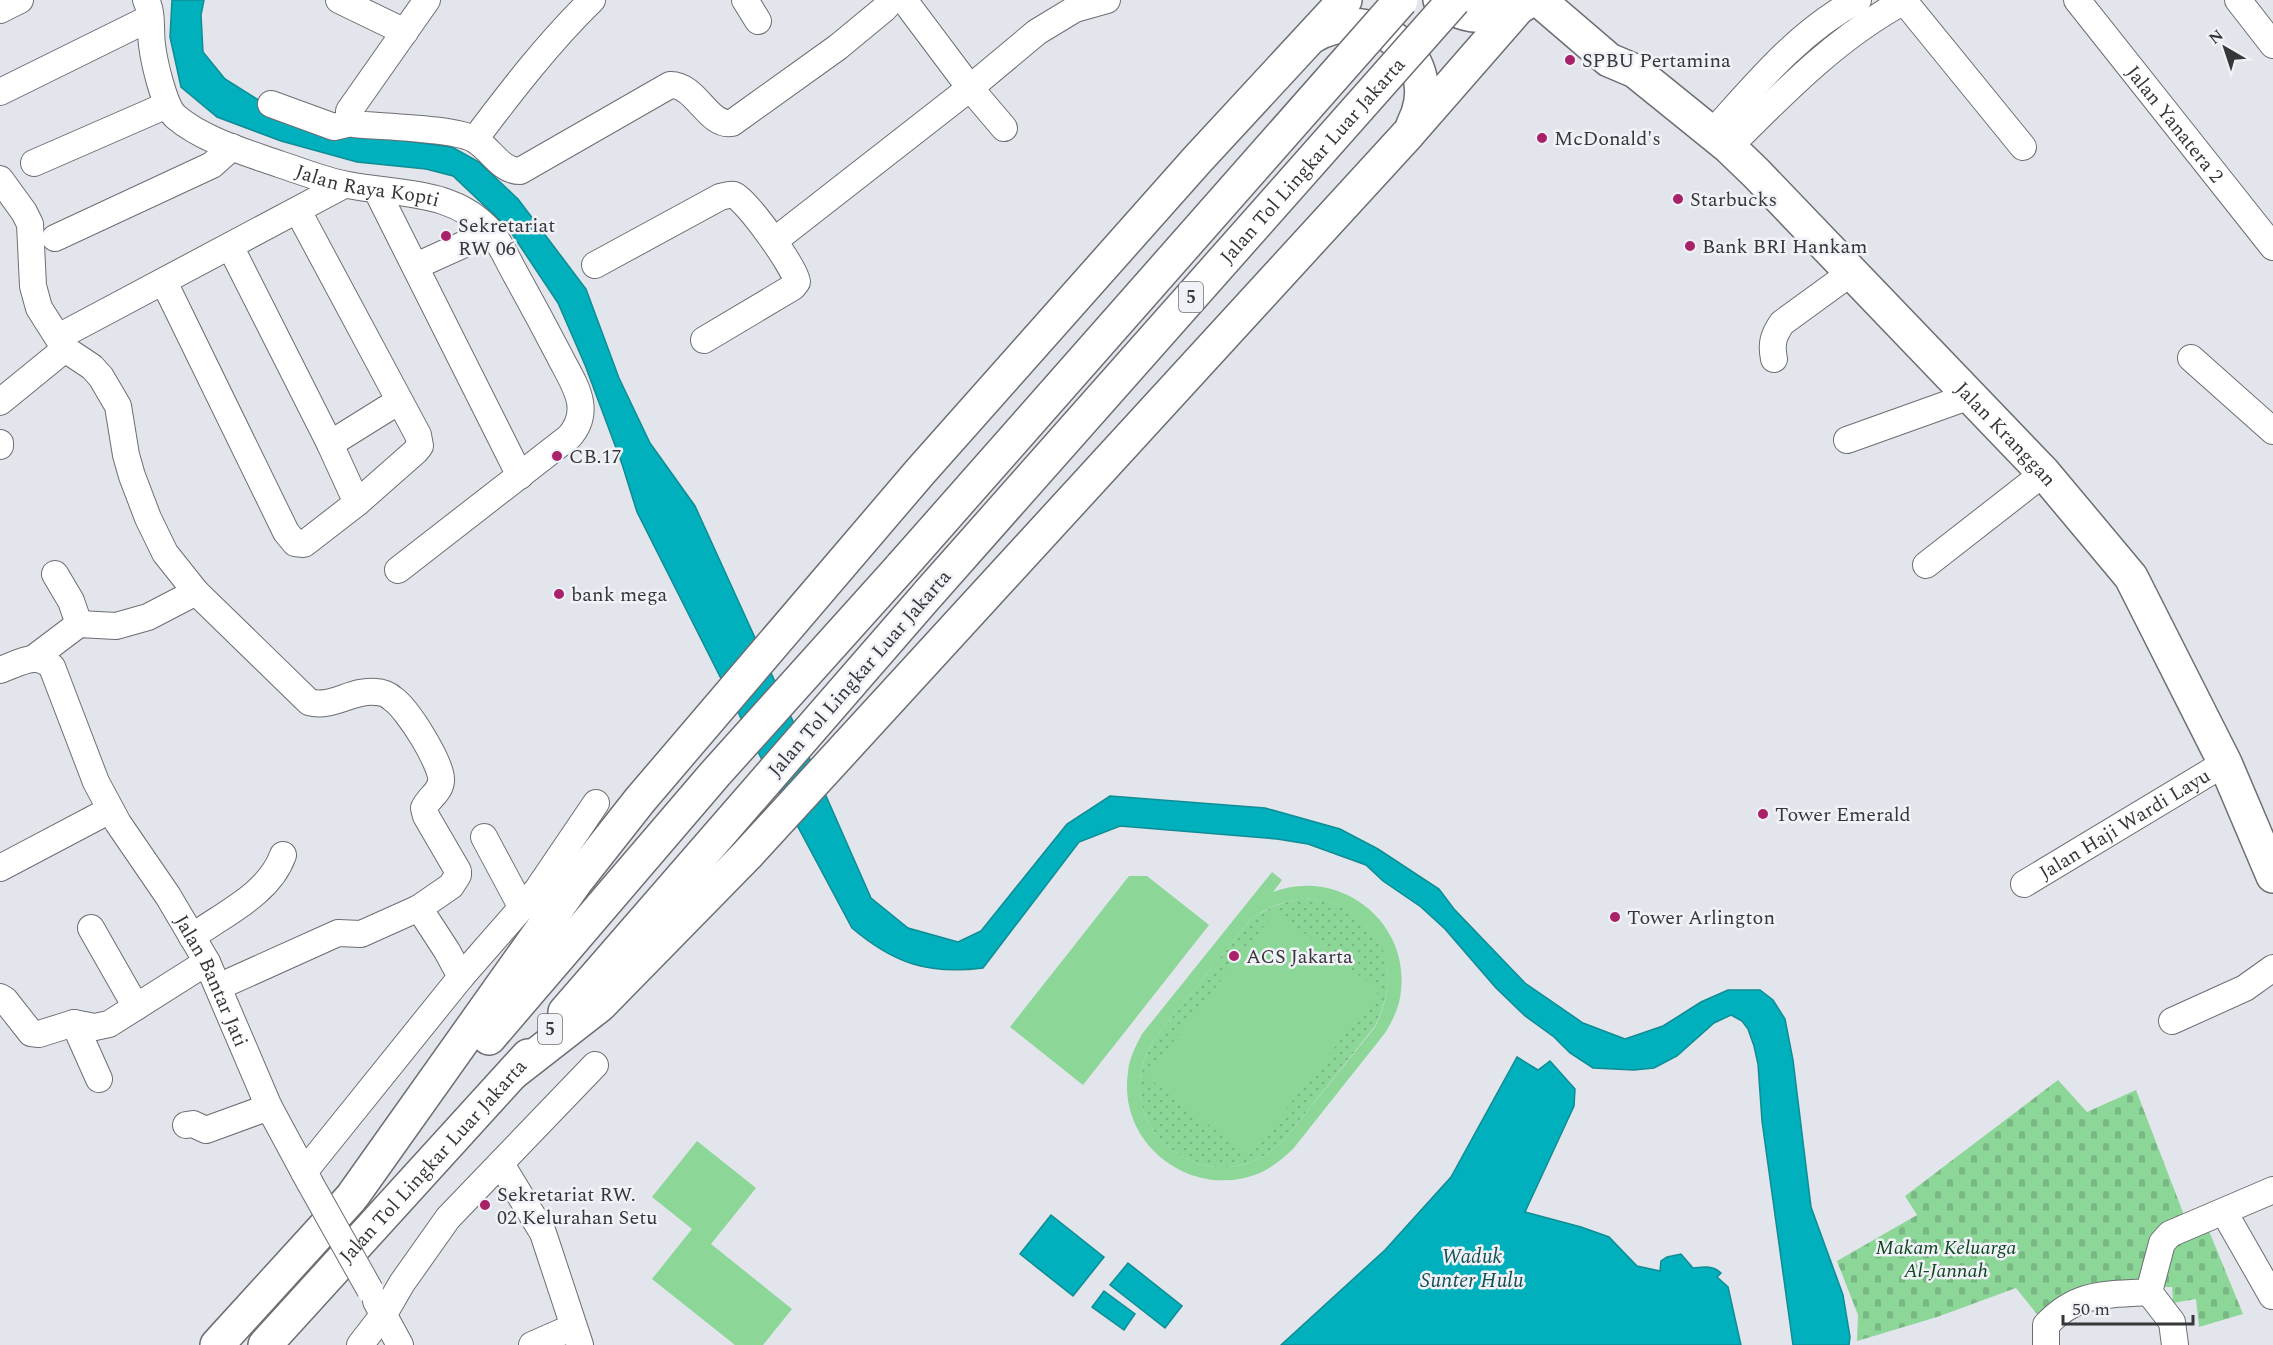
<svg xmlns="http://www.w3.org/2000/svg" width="2273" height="1345" font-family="Spectral,serif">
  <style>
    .grass { fill: url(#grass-dots) }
    .cemetery { fill: url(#cemetery-stones) }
    .garden { fill: #8cd698; fill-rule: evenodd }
    .water { fill: #00b0bc; stroke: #108c95; stroke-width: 1.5 }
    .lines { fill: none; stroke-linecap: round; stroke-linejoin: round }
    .minor-casing { stroke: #6c6e73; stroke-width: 28 }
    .major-casing { stroke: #6c6e73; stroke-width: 36 }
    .highway-casing { stroke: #6c6e73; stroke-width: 36 }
    .minor { stroke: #fff; stroke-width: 26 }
    .major { stroke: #fff; stroke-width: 33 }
    .highway { stroke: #fff; stroke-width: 33 }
    .minor-bridge-casing { stroke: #6c6e73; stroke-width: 28; stroke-linecap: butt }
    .highway-bridge-casing { stroke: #6c6e73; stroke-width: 36; stroke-linecap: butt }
    .minor-bridge { stroke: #fff; stroke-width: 26 }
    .highway-bridge { stroke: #fff; stroke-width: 33 }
    .poi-dot { fill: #a82169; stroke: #f0f2f8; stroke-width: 2 }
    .labels { text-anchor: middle; stroke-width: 5; stroke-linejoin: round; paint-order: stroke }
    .shield { fill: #f0f2f8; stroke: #6e6f72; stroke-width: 1.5 }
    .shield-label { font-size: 18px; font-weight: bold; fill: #363739 }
    .poi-label { font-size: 20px; fill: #363739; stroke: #f0f2f8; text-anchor: start }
    .street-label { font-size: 20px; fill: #363739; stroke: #f0f2f8 }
    .park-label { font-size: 20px; font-style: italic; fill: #0e461e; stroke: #f0f2f8 }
    .water-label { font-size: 21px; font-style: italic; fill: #144f54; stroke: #f0f2f8 }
  </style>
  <defs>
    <pattern id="grass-dots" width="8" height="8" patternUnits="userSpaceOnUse" patternTransform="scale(1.5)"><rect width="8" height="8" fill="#8cd698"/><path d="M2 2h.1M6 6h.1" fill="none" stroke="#79b884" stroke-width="1.8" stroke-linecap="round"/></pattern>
    <pattern id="cemetery-stones" width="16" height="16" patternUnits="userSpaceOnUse" patternTransform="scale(1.5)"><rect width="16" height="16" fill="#8cd698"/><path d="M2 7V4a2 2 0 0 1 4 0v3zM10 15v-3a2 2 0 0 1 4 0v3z" fill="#79b884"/></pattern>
  </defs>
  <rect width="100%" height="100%" fill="#e2e5eb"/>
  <path class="grass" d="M 1305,898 C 1378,905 1407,962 1375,1026 L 1284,1140 C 1275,1148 1265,1157 1254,1161 C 1203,1182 1141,1146 1140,1089 C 1139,1071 1145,1057 1153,1041 L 1251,919 C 1269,907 1284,901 1305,898 Z"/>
  <polygon class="cemetery" points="2058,1080 2087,1112 2136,1090 2192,1236 2209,1231 2243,1314 2199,1327 2196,1299 2173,1303 2172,1287 2116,1288 2040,1318 2016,1288 1937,1317 1857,1341 1858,1315 1837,1261 1917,1215 1905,1196"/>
  <g class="garden">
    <path d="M 1272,872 L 1282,880 L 1273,892 C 1338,867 1409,920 1401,990 C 1400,1006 1393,1020 1385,1033 L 1293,1149 C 1283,1158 1273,1167 1260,1173 C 1193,1201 1117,1145 1128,1072 C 1129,1058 1136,1046 1142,1034 ZM 1305,898 C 1377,905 1407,962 1375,1027 L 1284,1140 C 1275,1148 1265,1157 1254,1161 C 1203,1182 1141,1146 1140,1089 C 1139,1071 1145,1056 1153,1041 L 1251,919 C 1268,907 1284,901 1305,898 Z"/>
    <polygon points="1129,876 1147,876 1209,925 1083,1085 1010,1027"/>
    <polygon points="1276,911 1379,991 1249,1156 1146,1076"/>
    <polygon points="697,1141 756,1188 711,1244 792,1309 763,1345 735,1345 652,1279 692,1229 652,1197"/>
  </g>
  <g class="water">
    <path d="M 172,0 L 204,0 L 201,15 L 203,52 L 225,79 L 268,106 L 384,138 L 452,147 L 479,162 L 518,199 L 586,289 L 619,378 L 650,443 L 695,506 L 797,730 L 871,898 L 908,928 L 958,942 L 981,931 L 1067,824 L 1110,796 L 1265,808 L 1340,829 L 1378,849 L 1439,889 L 1454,909 L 1525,983 L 1583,1023 L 1625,1039 L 1663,1026 L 1701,1002 L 1728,990 L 1760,990 L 1773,1000 L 1785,1019 L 1793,1060 L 1811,1207 L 1843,1295 L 1850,1337 L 1849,1345 L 1793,1345 L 1762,1121 L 1758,1064 L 1754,1046 L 1748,1029 L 1742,1021 L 1731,1015 L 1714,1023 L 1677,1056 L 1654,1068 L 1634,1070 L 1593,1068 L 1570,1053 L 1554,1037 L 1525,1016 L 1496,988 L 1445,929 L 1421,907 L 1383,881 L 1366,865 L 1308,844 L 1277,839 L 1120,826 L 1079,842 L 983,968 C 928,975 893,963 852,928 L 759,754 L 637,512 L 622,464 L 585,365 L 558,303 L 508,228 L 453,176 L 426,169 L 357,162 L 281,141 L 217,117 L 181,87 L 170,37 Z"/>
    <path d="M 1517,1057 L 1538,1070 L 1550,1061 L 1575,1089 L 1574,1106 L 1525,1212 L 1581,1227 L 1609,1237 L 1637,1266 L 1660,1271 L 1661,1261 L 1667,1257 L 1681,1254 L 1693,1268 C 1703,1267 1713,1265 1721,1273 L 1717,1277 L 1728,1287 L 1741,1345 L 1281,1345 L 1385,1250 L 1451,1177 Z"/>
    <polygon points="1051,1215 1104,1257 1073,1296 1020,1254"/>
    <polygon points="1128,1263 1182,1306 1165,1328 1110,1285"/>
    <polygon points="1104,1291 1135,1314 1124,1330 1092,1307"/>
  </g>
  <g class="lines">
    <defs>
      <g id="minor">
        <path id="s1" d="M 146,0 C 153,13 150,30 152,45 C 154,61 164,107 176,117 C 203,140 245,152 279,164 C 301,171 325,181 348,185 C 398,195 454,189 491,232 C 501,244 508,261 516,275 C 531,302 545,328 559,355 C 573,383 594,409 569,437 L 398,570"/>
        <polyline points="339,0 405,32"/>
        <path d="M 427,0 L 349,111 L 349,120 L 354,124 C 381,127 456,128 475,140 C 491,149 500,171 520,171 L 670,85 C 696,84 708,127 732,123 L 838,47 L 884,9 L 892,0"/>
        <polyline points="745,0 758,21"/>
        <polyline points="904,0 970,88 1004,128"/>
        <path id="s2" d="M 2077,0 L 2273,247"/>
        <polyline points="2238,0 2273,45"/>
        <polyline points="1904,1 2023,147"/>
        <polyline points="0,10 20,0"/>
        <polyline points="0,92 150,18"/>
        <polyline points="271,104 334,127 351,123"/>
        <path d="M 1712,133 C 1756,84 1799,31 1858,0"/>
        <path d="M 475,139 C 512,90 548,43 592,0"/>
        <path d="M 1729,147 C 1784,92 1837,37 1906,0"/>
        <polyline points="34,163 167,105"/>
        <path d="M 0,179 L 24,212 L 30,224 L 33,286 L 39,308 L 65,349 L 92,367 L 101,377 L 118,406 L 126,455 L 132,476 L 148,518 L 165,553 L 196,592 L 309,702 C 332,709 352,689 376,692 C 382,692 389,695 393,699 C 407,708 443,765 441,781 C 440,793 428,798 424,808 L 426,816 L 458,871 L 458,875 L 451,886 L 419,908 L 361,934 L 338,933 L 218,987"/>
        <polyline points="377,191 520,476"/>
        <polyline points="55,238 212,165 232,147"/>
        <polyline points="774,241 970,88 1037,32 1075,9 1107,0"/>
        <polyline points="230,246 330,444 357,503"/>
        <path d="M 595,265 L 720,197 C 725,196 729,194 734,195 C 746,199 796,269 797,282 L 793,287 L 704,340"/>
        <polyline points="416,266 491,232"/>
        <polyline points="164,282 286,532 295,543 304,544 357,503 416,451 420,446 418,435 298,211"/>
        <polyline points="64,334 344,185"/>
        <polyline points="2191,358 2273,431"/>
        <path d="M 1774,359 C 1771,344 1773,336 1782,323 L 1852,272"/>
        <polyline points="0,402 65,349"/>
        <polyline points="1847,440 1970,396"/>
        <polyline points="0,443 0,446"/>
        <polyline points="330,444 399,401"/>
        <polyline points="1926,565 2044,473"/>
        <polyline points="55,574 71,601 79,624"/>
        <polyline points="34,658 79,624 116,626 148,617 196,592"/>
        <path id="s3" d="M 0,670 C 18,664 37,650 52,667 L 96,782 L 118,823 L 168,896 L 207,962 L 269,1107 L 310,1183"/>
        <polyline points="484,837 522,908"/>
        <polyline points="0,868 110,810"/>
        <path id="s4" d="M 2024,884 L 2225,763"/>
        <polyline points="419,908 447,951 461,977"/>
        <polyline points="91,928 136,1007"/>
        <path d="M 192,937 C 225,913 269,894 283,855"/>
        <polyline points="0,997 5,1000 31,1033 39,1034 74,1023 95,1027 109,1024 207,962"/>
        <polyline points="2172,1021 2245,988 2273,968"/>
        <polyline points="74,1023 99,1079"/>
        <polyline points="186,1125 193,1124 206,1130 269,1107"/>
        <polyline points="501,1164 543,1233 580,1345"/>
        <polyline points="304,1172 461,977 537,890 596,803"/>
        <polyline points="2224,1212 2272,1296"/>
        <polyline points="2149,1292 2172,1322 2175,1345"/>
        <polyline points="376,1301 400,1345"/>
        <polyline points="360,1345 384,1314 402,1283 448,1218 595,1065"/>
        <polyline points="532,1345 573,1327"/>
        <path d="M 2046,1345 L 2046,1325 C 2078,1291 2106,1295 2149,1292 L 2162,1243 L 2170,1234 L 2273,1190"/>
      </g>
      <g id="major">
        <path d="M 1440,0 C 1466,22 1504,20 1530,0"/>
        <path id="s5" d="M 1539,0 L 1609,60 L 1635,71 L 1729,147 L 1756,173 L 2044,473 L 2131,577 L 2225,763 L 2273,876"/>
      </g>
      <g id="highway">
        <path d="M 1313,36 C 1374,0 1447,60 1413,125"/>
        <polyline points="565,1012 929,593"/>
        <polyline points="489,1038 715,774 902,566"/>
        <polyline points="514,1072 600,1005 747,855 1409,133 1518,8"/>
        <polyline points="354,1194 577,880 640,800 920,472 1197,160 1345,0"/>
        <polyline points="217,1345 351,1198"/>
        <path id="s6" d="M 265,1345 L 528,1056"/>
      </g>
    </defs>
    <use href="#minor" class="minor-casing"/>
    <use href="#major" class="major-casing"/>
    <use href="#highway" class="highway-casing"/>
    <use href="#minor" class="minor"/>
    <use href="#major" class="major"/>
    <use href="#highway" class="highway"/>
    <defs>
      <polyline id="minor-bridge" points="310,1183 370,1290"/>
      <g id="highway-bridge">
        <polyline points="902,566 1401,0"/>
        <path id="s7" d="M 929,593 L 1454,0"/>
      </g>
    </defs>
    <use href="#minor-bridge" class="minor-bridge-casing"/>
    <use href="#highway-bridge" class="highway-bridge-casing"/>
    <use href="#minor-bridge" class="minor-bridge"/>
    <use href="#highway-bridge" class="highway-bridge"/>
  </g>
  <g class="poi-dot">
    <circle cx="1570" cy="60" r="6"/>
    <circle cx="1542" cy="138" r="6"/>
    <circle cx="1678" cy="199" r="6"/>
    <circle cx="446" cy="236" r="6"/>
    <circle cx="1690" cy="246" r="6"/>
    <circle cx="557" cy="456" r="6"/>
    <circle cx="559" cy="594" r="6"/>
    <circle cx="1763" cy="814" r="6"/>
    <circle cx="1615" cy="917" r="6"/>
    <circle cx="1234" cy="956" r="6"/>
    <circle cx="485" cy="1205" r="6"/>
  </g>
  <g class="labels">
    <g class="shield">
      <rect x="1179" y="282" width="24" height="30" rx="4.5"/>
      <rect x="538" y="1014" width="24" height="30" rx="4.5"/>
    </g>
    <g class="shield-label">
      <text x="1191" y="303">5</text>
      <text x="550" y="1035">5</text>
    </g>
    <g class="poi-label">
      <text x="1582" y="67">SPBU Pertamina</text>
      <text x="1554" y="145">McDonald's</text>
      <text x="1690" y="206">Starbucks</text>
      <text x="458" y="232">Sekretariat<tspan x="458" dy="23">RW 06</tspan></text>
      <text x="1702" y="253">Bank BRI Hankam</text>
      <text x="569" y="463">CB.17</text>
      <text x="571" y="601">bank mega</text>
      <text x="1775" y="821">Tower Emerald</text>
      <text x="1627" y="924">Tower Arlington</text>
      <text x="1246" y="963">ACS Jakarta</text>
      <text x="497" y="1201">Sekretariat RW.<tspan x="497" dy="23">02 Kelurahan Setu</tspan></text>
    </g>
    <g class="street-label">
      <text dy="7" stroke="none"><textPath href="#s2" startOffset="158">Jalan Yanatera 2</textPath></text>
      <text dy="7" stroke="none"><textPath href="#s7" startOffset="578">Jalan Tol Lingkar Luar Jakarta</textPath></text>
      <text dy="7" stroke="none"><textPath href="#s1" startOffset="328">Jalan Raya Kopti</textPath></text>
      <text dy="7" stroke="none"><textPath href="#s5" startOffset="640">Jalan Kranggan</textPath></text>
      <text transform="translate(859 673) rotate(-49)" y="7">Jalan Tol Lingkar Luar Jakarta</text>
      <text dy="7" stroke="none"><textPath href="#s4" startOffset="117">Jalan Haji Wardi Layu</textPath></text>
      <text dy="7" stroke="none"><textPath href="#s3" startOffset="410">Jalan Bantar Jati</textPath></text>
      <text dy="7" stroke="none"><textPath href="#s6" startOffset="249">Jalan Tol Lingkar Luar Jakarta</textPath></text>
    </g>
    <g class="park-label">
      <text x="1946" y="1254">Makam Keluarga<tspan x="1946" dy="23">Al-Jannah</tspan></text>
    </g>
    <g class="water-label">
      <text x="1472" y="1263">Waduk<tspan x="1472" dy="24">Sunter Hulu</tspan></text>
    </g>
  </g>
  <g transform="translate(2225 48) rotate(321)" stroke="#f0f2f8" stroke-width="4.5" paint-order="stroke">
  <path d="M0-4.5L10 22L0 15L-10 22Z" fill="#363739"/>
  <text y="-9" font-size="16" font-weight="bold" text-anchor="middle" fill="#363739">N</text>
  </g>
  <path d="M2063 1315v9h130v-9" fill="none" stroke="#363739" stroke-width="3"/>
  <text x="2072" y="1315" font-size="18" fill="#363739" stroke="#f0f2f8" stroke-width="4.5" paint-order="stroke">50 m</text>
</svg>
